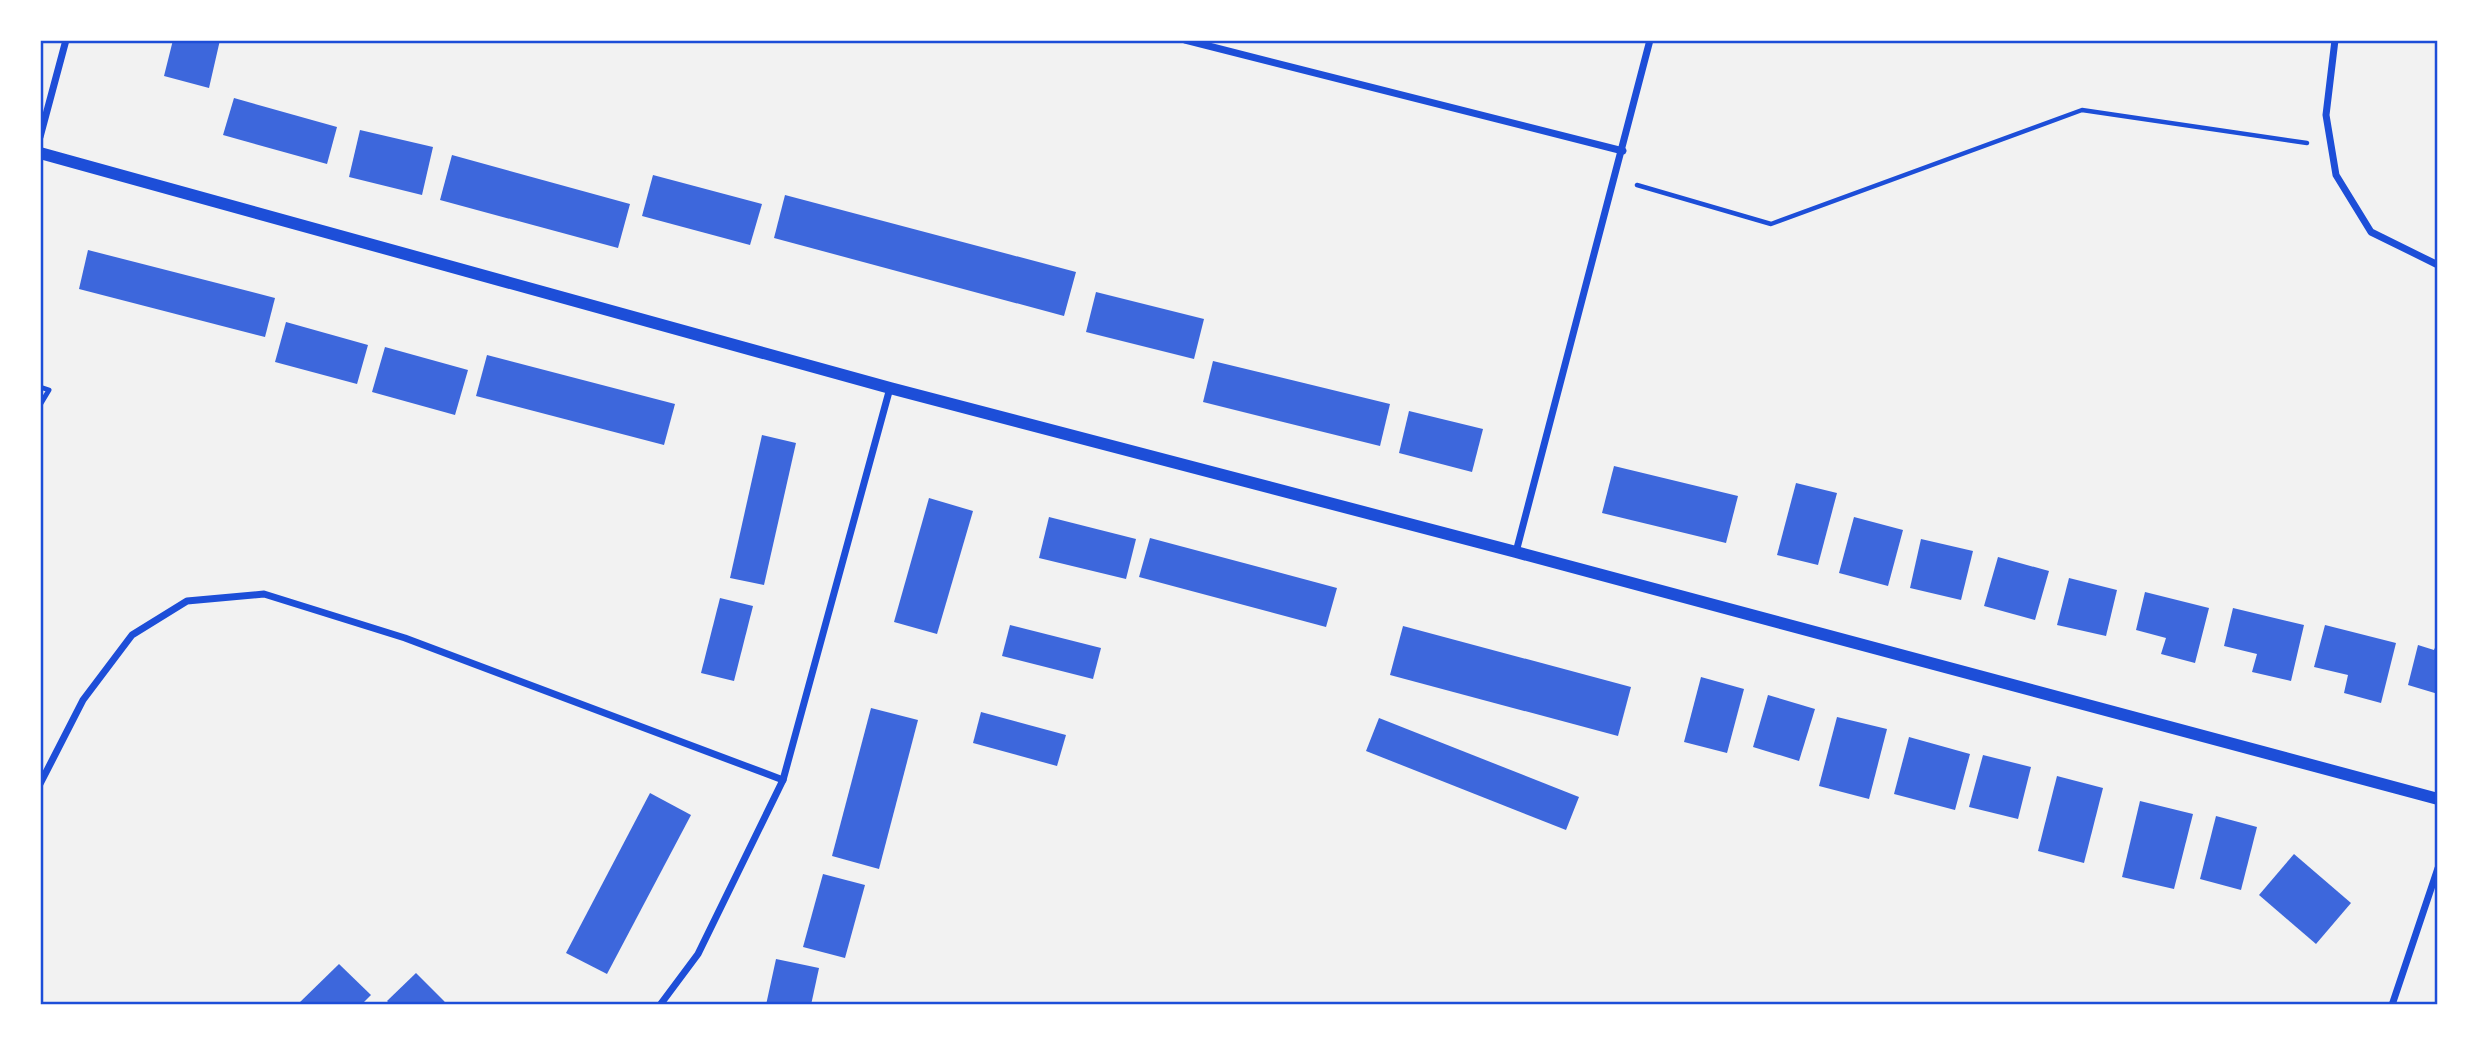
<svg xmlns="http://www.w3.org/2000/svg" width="2478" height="1045" font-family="Helvetica,sans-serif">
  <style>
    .building { fill: #3d67dc }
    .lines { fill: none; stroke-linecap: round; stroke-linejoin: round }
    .path { stroke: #1d4ed8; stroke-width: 4.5 }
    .service { stroke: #1d4ed8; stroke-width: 5 }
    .minor { stroke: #1d4ed8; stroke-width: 7 }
    .tertiary { stroke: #1d4ed8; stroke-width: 12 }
    .neatline { fill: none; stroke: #1d4ed8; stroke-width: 2.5 }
  </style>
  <rect width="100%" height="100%" fill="#f2f2f2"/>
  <g class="building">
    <polygon points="173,40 220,40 209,88 164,76"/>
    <polygon points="234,98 337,127 327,164 223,135"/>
    <polygon points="360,130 433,147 422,195 349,177"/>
    <polygon points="452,155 630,204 618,248 440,200"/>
    <polygon points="653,175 762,204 750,245 642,216"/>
    <polygon points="785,195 1076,272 1064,316 774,238"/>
    <polygon points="88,250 275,298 265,337 79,289"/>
    <polygon points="1096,292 1204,319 1194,359 1086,332"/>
    <polygon points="286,322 368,345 357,384 275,362"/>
    <polygon points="385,347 468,370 455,415 372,392"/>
    <polygon points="487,355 675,404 664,445 476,396"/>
    <polygon points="1213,361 1390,404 1380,446 1203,402"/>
    <polygon points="1409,411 1483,429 1472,472 1399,453"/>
    <polygon points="762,435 796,443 764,585 730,578"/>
    <polygon points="1614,466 1738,496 1726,543 1602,513"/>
    <polygon points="1796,483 1837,493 1818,565 1777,555"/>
    <polygon points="929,498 973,511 937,634 894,622"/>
    <polygon points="1049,517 1136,539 1126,579 1039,558"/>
    <polygon points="1854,517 1903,530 1888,586 1839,573"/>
    <polygon points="1150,538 1337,588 1326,627 1139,577"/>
    <polygon points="1921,539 1973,551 1961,600 1910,588"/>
    <polygon points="1998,557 2049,571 2035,620 1984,606"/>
    <polygon points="2069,578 2117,590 2106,636 2057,625"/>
    <polygon points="2145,592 2209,608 2195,663 2161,654 2166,638 2136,630"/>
    <polygon points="720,598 753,606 734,681 701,673"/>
    <polygon points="2233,608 2304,625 2291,681 2252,672 2257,654 2224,646"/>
    <polygon points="1010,625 1101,648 1093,679 1002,656"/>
    <polygon points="2325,625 2396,643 2381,703 2344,693 2348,675 2314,667"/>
    <polygon points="1403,626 1631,687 1618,736 1390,675"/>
    <polygon points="2438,641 2438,694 2408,685 2418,645 2434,650"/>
    <polygon points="1701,677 1744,689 1727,753 1684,742"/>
    <polygon points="1768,695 1815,709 1799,761 1753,747"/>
    <polygon points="871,708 918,720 879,869 832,856"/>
    <polygon points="981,712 1066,735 1057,766 973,743"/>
    <polygon points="1837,717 1887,729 1869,799 1819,786"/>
    <polygon points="1379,718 1579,797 1566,830 1366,751"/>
    <polygon points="1909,737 1970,754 1955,810 1894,794"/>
    <polygon points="1983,755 2031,767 2018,819 1969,807"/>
    <polygon points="2057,776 2103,788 2084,863 2038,851"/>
    <polygon points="650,793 691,815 607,974 566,953"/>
    <polygon points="2140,801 2193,814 2174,889 2122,877"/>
    <polygon points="2216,816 2257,827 2241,890 2200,879"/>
    <polygon points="2294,854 2351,903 2316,944 2259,895"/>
    <polygon points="823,874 865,885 845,958 803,947"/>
    <polygon points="776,959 819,968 811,1005 766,1005"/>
    <polygon points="339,964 371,995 361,1005 297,1005"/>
    <polygon points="416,973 444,1001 447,1005 391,1005 387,1001"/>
  </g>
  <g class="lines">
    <polyline class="path" points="1637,185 1771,224 2082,110 2307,143"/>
    <polyline class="service" points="40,387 49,390 40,405"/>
    <g class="minor">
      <polyline points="1185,40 1623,151"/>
      <polyline points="2335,40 2326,115 2336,175 2371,232 2438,265"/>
      <polyline points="40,137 66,40"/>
      <polyline points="1516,552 1650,40"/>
      <polyline points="40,784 83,700 132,635 187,601 264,594 405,638 783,780"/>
      <polyline points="660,1005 698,954 783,780 890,388"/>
      <polyline points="2392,1005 2438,868"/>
    </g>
    <polyline class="tertiary" points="40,153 890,388 1516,552 2438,799"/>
  </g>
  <rect width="2478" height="1045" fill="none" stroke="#ffffff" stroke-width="84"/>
  <rect x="42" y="42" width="2394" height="961" class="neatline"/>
</svg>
